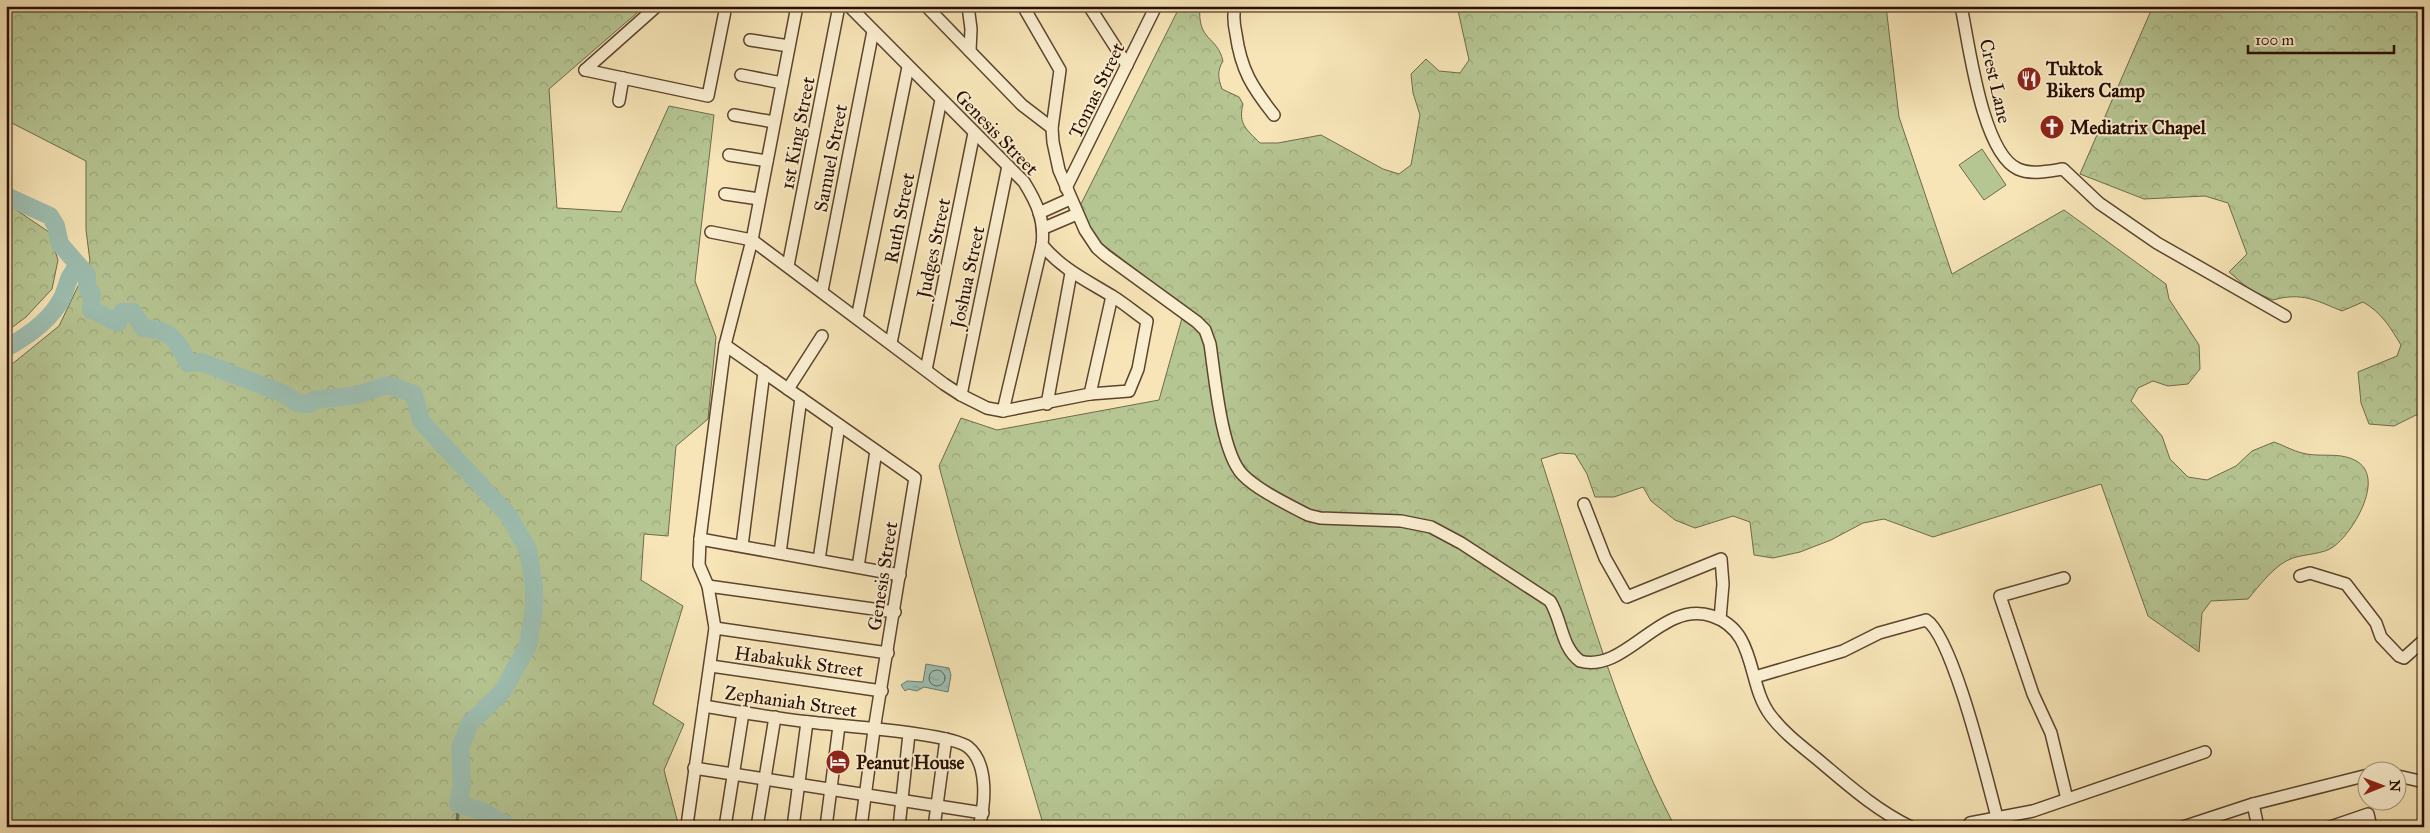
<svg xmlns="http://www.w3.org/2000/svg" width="2430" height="833" font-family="'IM FELL Great Primer',serif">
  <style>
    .green { fill: #b6c693; stroke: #706a4a }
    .forest { fill: url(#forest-crowns); stroke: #706a4a }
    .water { fill: url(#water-ripples); stroke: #6f786b }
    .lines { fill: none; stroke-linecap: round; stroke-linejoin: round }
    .shore { stroke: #63665a; stroke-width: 1 }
    .stream { stroke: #6f786b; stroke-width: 3 }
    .river { stroke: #9dbfb2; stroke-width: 18 }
    .minor-casing { stroke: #5c442e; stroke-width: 14 }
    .minor { stroke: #faeed0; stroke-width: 11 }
    .labels { text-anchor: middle; stroke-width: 4; stroke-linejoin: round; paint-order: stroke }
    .poi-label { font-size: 19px; font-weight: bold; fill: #290e01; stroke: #faeed0; text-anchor: start }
    .street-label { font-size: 19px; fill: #290e01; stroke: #faeed0 }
  </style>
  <defs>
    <pattern id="forest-crowns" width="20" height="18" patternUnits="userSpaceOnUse" patternTransform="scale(1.25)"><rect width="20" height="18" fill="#b6c693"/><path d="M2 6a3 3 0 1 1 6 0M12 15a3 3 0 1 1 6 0" fill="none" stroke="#9ca97d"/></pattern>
    <pattern id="water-ripples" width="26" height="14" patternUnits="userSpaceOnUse" patternTransform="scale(1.25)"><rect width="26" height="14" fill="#9dbfb2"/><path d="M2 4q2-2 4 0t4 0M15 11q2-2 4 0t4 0" fill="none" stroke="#87a397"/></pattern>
  </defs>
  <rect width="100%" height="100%" fill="#f7e5b7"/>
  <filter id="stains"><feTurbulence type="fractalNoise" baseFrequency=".004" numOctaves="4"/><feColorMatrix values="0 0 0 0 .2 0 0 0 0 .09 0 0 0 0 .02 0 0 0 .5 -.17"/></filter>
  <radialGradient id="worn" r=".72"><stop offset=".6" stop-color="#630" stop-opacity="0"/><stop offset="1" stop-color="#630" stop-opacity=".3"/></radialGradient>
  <polygon class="green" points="1982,149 2006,185 1984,200 1959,165"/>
  <g class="forest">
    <polygon points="6,6 645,6 549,89 557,208 621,212 669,106 714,115 695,281 716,337 708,419 676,446 668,536 644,534 641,580 683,606 653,704 684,724 664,770 679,827 6,827 6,369 59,326 90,261 86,230 86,161 6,120"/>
    <path d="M 1180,6 L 1200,6 C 1197,42 1217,35 1223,61 C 1217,71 1218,78 1222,89 L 1239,97 L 1243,104 C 1238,124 1246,129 1260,143 L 1278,143 L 1321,135 L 1383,169 L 1399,174 L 1411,165 L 1420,115 L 1413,93 L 1411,74 L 1426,59 L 1439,71 L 1460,73 L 1469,60 L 1457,6 L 1886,6 L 1899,117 L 1952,274 L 2064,210 L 2166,284 L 2169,299 L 2199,345 L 2200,369 L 2188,384 L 2168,386 L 2153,381 L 2138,388 L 2131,401 L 2162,436 L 2170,459 L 2188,477 L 2207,480 L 2236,466 L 2252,451 L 2274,442 C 2283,445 2293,451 2302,453 C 2321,458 2341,451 2358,462 C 2385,480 2352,534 2333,547 C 2324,554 2305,554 2293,558 C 2275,564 2260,585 2248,599 L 2211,601 L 2202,613 L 2199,652 L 2148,616 L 2101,484 L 1933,537 L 1884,519 L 1863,523 L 1831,540 L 1800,552 L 1773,558 L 1754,555 L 1750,522 L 1733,516 L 1695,528 L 1675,520 L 1651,501 L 1643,487 L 1614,497 L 1595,497 L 1587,474 L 1575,454 L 1560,453 L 1541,459 C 1581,582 1615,712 1675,827 L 1044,827 L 960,544 L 939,466 L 961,418 L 997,430 L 1159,400 L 1182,318 L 1189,310 L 1096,239 L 1080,206 Z"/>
    <path d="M 2153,6 L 2424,6 L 2424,415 L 2416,415 L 2394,426 L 2369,424 L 2361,403 L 2358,372 L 2397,356 L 2401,345 C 2390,327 2382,313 2363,302 L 2342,311 C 2315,300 2302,292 2273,300 L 2250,290 L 2229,272 L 2247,254 L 2228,203 L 2205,196 L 2144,199 L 2080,174 Z"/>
    <polygon points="6,203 49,232 58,260 52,289 26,317 6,332"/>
  </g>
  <polygon class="water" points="926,664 949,668 951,675 948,692 924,687 917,691 908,689 905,691 901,685 907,681 923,682"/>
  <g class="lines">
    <circle class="shore" cx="937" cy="678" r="8"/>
    <polyline class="stream" points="457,827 458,804"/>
    <g class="river">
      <path d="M 6,196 L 50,216 L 56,226 L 60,244 L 87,275 L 87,287 L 92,294 L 91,310 C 98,311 108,319 118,323 L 122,312 L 133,312 L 143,328 C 171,330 176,338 188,363 L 201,362 L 282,393 L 298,403 L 310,404 L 314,400 L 357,395 L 388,385 L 414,394 L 421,421 L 509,516 L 528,550 L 534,586 L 534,608 L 528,646 L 502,692 L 470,723 L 460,748 L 462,785 L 458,804 L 482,811 L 509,827"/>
      <path d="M 6,348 C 28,336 51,320 62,298 C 68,286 67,276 78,267"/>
    </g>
    <defs>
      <g id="minor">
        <path d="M 849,6 L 1024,182 C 1037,203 1045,220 1042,245 L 1003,411"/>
        <polyline points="926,6 1022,105 1052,128"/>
        <polyline points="968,6 971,29 970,51"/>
        <path d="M 1023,6 L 1060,70 L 1052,128 L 1053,142 L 1059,170 L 1085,230 L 1097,248 L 1105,255 L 1197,322 L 1205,330 L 1210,344 C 1215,377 1221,451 1242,474 C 1257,490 1289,505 1308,515 L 1320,518 L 1401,521 L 1431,527 L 1461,543 L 1550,601 C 1562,620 1561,647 1580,661 C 1626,674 1661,599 1712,616 C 1758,631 1746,684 1771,716 C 1783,732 1800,745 1816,758 C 1846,783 1874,809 1911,827"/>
        <polyline points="1089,6 1127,65"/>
        <path d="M 1235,6 C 1233,15 1234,25 1236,34 C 1241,70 1252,87 1274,115"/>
        <path d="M 1961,6 C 1969,44 1982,153 2018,169 C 2031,175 2049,171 2063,169 L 2099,203 L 2157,243 L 2285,316"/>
        <polyline points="750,40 789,46"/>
        <polyline points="585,70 708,96 726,6"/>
        <polyline points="585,70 657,6"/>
        <polyline points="741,75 782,83"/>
        <polyline points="619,101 623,78"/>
        <polyline points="734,115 774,122"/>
        <polyline points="729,155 767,161"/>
        <polyline points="1066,188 1156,6"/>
        <polyline points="725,194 759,199"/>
        <polyline points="1039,213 1070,199"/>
        <polyline points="1044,228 1077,214"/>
        <path d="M 711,232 L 752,240 L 944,384 L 961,395 L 987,408 L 1003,411 L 1090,394 L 1129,391 L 1138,369 L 1147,321 C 1135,313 1124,303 1112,296 C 1086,280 1062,269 1042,245"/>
        <polyline points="788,266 839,6"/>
        <polyline points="822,291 873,31"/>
        <polyline points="857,318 908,67"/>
        <polyline points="891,343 941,100"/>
        <polyline points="725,345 915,478 874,730 861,827"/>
        <polyline points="926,370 974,133"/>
        <polyline points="788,389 822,336"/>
        <polyline points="1090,394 1112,296"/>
        <polyline points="961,395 1008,166"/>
        <polyline points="1047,404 1071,273"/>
        <polyline points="1584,504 1605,558 1627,597 1721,559 1723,584 1720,619"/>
        <polyline points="700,539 900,575"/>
        <polyline points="742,546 764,372"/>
        <polyline points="780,553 801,398"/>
        <polyline points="819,560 839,425"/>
        <polyline points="858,567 876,451"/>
        <polyline points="2300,576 2310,573 2346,584 2376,623 2381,637 2399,656 2404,658 2424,640"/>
        <polyline points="2064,578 2000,596 2033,694 2051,733 2067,799"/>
        <polyline points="708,586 895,612"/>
        <polyline points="715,628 888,653"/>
        <polyline points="711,666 882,691"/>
        <path d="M 1755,677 L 1843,651 L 1879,633 L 1926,620 C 1953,636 1987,780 1997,817"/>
        <path d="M 704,706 C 739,712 774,718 810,722 C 838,726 951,733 968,747 C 989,764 985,804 979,827"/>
        <polyline points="694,768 983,813"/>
        <polyline points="2398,776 2424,782"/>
        <polyline points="2253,804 2258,827"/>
        <polyline points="1970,823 2033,811 2205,752"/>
        <polyline points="693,827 687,825 715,628 708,586 699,565 700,539 725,345 752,240 797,6"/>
        <polyline points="725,827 743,713"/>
        <polyline points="757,827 775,717"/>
        <polyline points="793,827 807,722"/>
        <polyline points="826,827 839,726"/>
        <polyline points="899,827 909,734"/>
        <polyline points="934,827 946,739"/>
        <polyline points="2183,827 2253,804 2368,775"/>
        <polyline points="2330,827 2368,814 2371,827"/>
      </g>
    </defs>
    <use href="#minor" class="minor-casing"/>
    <use href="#minor" class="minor"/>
  </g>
  <defs>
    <symbol id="restaurant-disc" viewBox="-11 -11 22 22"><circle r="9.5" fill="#8f2418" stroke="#faeed0"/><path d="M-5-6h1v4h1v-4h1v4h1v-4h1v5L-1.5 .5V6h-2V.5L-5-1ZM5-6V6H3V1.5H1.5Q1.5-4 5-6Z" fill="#fff"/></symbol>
    <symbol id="church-disc" viewBox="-11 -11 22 22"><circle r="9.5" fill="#8f2418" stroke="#faeed0"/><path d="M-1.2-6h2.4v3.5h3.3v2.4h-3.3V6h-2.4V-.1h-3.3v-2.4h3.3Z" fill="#fff"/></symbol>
    <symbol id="hotel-disc" viewBox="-11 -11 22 22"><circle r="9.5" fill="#8f2418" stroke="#faeed0"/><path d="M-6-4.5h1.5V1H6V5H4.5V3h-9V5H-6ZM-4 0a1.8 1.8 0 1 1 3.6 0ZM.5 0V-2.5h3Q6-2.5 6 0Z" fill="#fff"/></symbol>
  </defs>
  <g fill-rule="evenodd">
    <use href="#restaurant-disc" x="2015" y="65" width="28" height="28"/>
    <use href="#church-disc" x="2038" y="113" width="28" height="28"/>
    <use href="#hotel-disc" x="824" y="748" width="28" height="28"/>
  </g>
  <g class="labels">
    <g class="poi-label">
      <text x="2046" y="75">Tuktok<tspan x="2046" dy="22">Bikers Camp</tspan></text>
      <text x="2070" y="134">Mediatrix Chapel</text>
      <text x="856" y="769">Peanut House</text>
    </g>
    <g class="street-label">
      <text transform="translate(1996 81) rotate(77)" y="7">Crest Lane</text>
      <text transform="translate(1096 90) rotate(-64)" y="7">Tomas Street</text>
      <text transform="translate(997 132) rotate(46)" y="7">Genesis Street</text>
      <text transform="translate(797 133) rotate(-79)" y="7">1st King Street</text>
      <text transform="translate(830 158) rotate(-79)" y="7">Samuel Street</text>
      <text transform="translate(899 218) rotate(-79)" y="7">Ruth Street</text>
      <text transform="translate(933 248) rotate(-78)" y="7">Judges Street</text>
      <text transform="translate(967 277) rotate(-78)" y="7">Joshua Street</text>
      <text transform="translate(882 576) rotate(-81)" y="7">Genesis Street</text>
      <text transform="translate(799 661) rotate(8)" y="7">Habakukk Street</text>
      <text transform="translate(791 701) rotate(8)" y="7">Zephaniah Street</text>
    </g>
  </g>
  <rect width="2430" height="833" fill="none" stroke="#f7e5b7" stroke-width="25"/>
  <rect x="8" y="8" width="2415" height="818" fill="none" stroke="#290e01" stroke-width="2.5"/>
  <rect x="12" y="12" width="2405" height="808" fill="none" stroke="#290e01"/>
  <g transform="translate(2382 786) rotate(89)"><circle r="24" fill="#faeed0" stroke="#a6947d"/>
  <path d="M0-4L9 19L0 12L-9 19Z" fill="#8f2418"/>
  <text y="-8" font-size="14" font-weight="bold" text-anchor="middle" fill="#290e01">N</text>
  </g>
  <path d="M2248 45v8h146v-8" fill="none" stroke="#290e01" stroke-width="2.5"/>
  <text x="2255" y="45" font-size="15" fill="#290e01" stroke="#faeed0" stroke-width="4" paint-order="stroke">100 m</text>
  <rect width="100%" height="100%" filter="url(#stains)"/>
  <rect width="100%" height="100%" fill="url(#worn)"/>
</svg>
